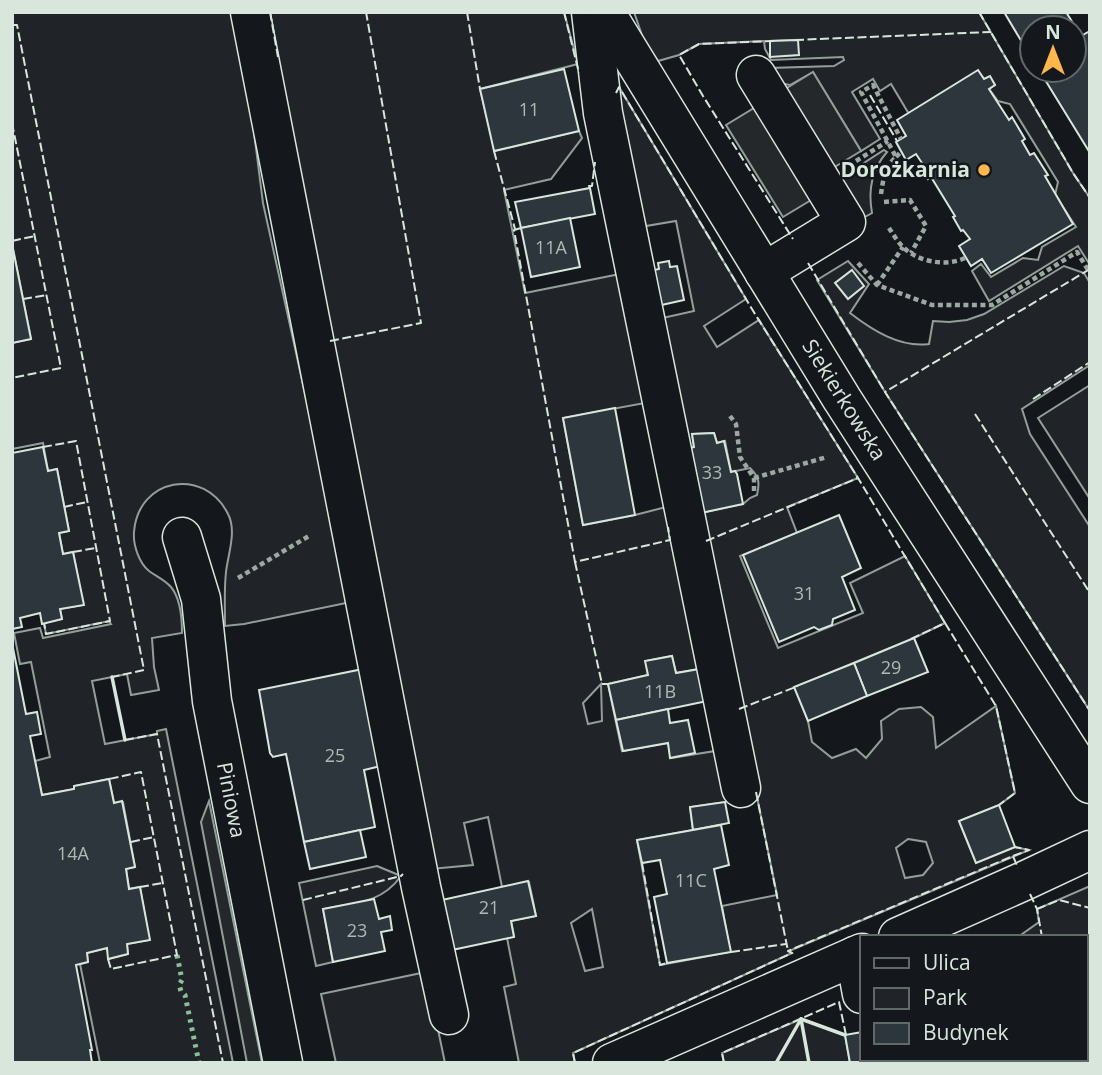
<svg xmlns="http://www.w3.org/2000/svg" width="1102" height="1075" font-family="'Open Sans',sans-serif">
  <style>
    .green { fill: #202428; stroke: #939e99; stroke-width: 2; fill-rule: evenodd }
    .parking { fill: #24282b; stroke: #939e99; stroke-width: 2 }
    .building { fill: #2c363c; stroke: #d8e6dc; stroke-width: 2 }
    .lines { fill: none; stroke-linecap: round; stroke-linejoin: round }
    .minor-casing { stroke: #d8e6dc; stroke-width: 41 }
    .path { stroke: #9da8a2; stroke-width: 4.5; stroke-dasharray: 5 3.5; stroke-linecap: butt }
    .minor { stroke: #14181c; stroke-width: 38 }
    .hedge { stroke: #8ac095; stroke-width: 5; stroke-dasharray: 3.5 5; stroke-linecap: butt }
    .fence { stroke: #d8e6dc; stroke-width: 2; stroke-dasharray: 9 3.5; stroke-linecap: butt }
    .wall { stroke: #d8e6dc; stroke-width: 3.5 }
    .poi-dot { fill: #ffb74d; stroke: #14181c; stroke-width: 2.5 }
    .labels { text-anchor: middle; stroke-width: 5; stroke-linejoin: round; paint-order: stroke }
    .number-label { font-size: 18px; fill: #adbab4 }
    .poi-label { font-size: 21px; font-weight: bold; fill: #d8e6dc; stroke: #14181c; text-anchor: end }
    .street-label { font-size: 21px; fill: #d8e6dc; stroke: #14181c }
  </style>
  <rect width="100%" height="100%" fill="#14181c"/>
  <g class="green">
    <path d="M 12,12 L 234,12 L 242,39 L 263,203 L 351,602 L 244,624 L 225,626 C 225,608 224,590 226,572 C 228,554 237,531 228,514 C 204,466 138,478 134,532 C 133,545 139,563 149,571 C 156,576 165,580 171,587 C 181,599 182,618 182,633 L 152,638 L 154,667 L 159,690 L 131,695 L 127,674 L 92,681 L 105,744 L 157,734 L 157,731 L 166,729 L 233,1063 L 100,1063 L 80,964 L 88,962 L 87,953 L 107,948 L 109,959 L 128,954 L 127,944 L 149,940 L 140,887 L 129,889 L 126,869 L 135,867 L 123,802 L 114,803 L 109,779 L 74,786 L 74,789 L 42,795 L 35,761 L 50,757 L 31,662 L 20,664 L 14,633 L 40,628 L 43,638 L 111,624 L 109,621 L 46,634 L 44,623 L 62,619 L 60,609 L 83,605 L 73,552 L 63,554 L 59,533 L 69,531 L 57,469 L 48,471 L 43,443 L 12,449 L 12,343 L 31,339 L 12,244 Z"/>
    <path d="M 270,12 L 564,12 L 578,64 L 480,89 L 495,151 L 579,131 L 582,138 L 551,179 L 504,190 L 525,293 L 620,274 L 645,403 L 563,418 L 583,525 L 635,515 L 666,507 L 670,540 L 677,551 L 705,668 L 676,673 L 672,656 L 646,661 L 648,675 L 608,684 L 622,751 L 668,743 L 671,758 L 728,749 L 737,787 L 725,802 L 690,807 L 693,830 L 637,840 L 660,965 L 730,952 L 722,906 L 777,895 L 739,709 L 696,514 L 743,504 L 750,498 L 757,495 C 760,482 759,477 750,468 L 731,472 L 725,441 L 717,443 L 714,433 L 692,434 L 694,447 L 683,450 L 658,319 L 694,311 L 676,221 L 640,227 L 615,96 L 619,87 L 746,299 L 704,326 L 717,347 L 759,320 L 858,478 L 787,507 L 797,533 L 740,556 L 778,648 L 863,613 L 850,583 L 905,556 L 945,623 L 914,638 L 795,687 L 808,721 L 812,742 L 832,758 L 856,749 L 866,758 L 882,739 L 881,721 L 899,709 L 921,707 L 933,717 L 936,748 L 996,706 L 1015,793 L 999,805 L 959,821 L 976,863 L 1015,847 L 1029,850 L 789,951 L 792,953 L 573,1053 L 575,1063 L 519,1063 L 504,987 L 516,984 L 507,938 L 514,936 L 511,921 L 536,916 L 529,882 L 502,887 L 488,817 L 464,823 L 473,865 L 431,869 L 328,341 ZM 601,684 L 602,721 L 588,724 L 583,703 ZM 908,839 L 926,842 L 933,863 L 923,875 L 905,878 L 896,848 ZM 592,909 L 603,967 L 585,971 L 571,923 Z"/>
    <path d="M 634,12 L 979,12 L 1073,173 L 1090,198 L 1090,265 L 1078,246 L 989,301 L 972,271 L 981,264 L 991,277 L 1023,258 L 1038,260 L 1042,247 L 1076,227 L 1055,195 L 1058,182 L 1010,104 L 998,101 L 989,89 L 995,85 L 990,77 L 984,79 L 978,71 L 909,114 L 891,84 L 880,91 L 873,79 L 852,92 L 880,139 L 861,151 L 813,72 L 790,85 L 779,83 L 770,68 L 834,66 L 844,60 L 843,57 L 771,60 L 765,49 L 764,41 L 699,44 L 679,55 L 658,61 L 644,41 ZM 798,40 L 798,55 L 770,56 L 770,41 Z"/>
    <path d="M 884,150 L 887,152 C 872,169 868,191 872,213 L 863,218 L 839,179 Z"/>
    <path d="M 848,261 L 869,284 L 850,313 C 872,330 900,348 929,344 L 933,321 L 949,322 L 967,320 L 984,314 L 1064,266 L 1084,273 L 1090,283 L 1090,365 L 1022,409 L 1030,434 L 1090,527 L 1090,711 L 885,392 L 817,280 Z"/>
    <polygon points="1090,385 1090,499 1038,418"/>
    <path d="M 377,866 L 401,876 C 381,904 354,903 323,909 L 333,962 L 316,966 L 299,883 Z"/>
    <polygon points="1090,886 1090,1052 1086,1054 1086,937 1018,937 1039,922 1037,909"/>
    <polygon points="426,972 445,1063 336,1063 321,994"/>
    <polygon points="801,1019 845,1035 850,1063 724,1063 722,1053"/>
  </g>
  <g class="parking">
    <polygon points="813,72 861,151 833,168 841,182 783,217 726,125"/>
    <polygon points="209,801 262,1063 247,1063 201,822"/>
  </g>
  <g class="building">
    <polygon points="1004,12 1066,12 1081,36 1090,31 1090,153 1039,70 1074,70 1074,28 1032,28 1032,59"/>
    <polygon points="798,40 799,55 770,57 770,41"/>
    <polygon points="564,69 579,131 494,151 480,89"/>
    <polygon points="978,70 984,79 990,76 995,85 989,89 1009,120 1012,117 1025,139 1022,141 1030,155 1034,153 1048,175 1045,176 1073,224 991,273 982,259 971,266 959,246 970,239 963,230 961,231 953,217 955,216 931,177 928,179 920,165 922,163 916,154 906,160 896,142 906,136 897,120"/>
    <polygon points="590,188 595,214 521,228 515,202"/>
    <polygon points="570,218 580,267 531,277 521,228"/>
    <polygon points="12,244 31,339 12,343"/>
    <polygon points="669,261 670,267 677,266 684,300 657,306 649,271 659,269 658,263"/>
    <polygon points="852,270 864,286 848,299 835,283"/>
    <polygon points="615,408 635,515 583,525 563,418"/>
    <polygon points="714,433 717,443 724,441 731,472 735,471 737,474 743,504 696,514 683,450 694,447 692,434"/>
    <polygon points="43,447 48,471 57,469 69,531 59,533 63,554 73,552 84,605 60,609 62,619 42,624 40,613 20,618 22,627 12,629 12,453"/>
    <polygon points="839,515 861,568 842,577 855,610 833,619 832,625 819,630 814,627 779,642 743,555"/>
    <polygon points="914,638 928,672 867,696 854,663"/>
    <polygon points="12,643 26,714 37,712 41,734 30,736 42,795 74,789 74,786 109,779 114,803 122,801 135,867 126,869 129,889 140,887 150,940 127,944 128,954 108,959 107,948 87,953 88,962 76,965 92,1050 90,1050 92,1063 12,1063"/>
    <polygon points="672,656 676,673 705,668 712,700 616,720 608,684 648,675 645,661"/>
    <polygon points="854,663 867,696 808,721 794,687"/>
    <polygon points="363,669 385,765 364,770 375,827 304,842 286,754 273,757 270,753 259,690"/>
    <polygon points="668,709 670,723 688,720 695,753 670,758 668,743 623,751 616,720"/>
    <polygon points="725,802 729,823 693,830 690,807"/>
    <polygon points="999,805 1015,847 976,863 959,821"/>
    <polygon points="721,825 729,865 714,869 731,952 667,963 654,897 667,894 660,860 642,863 637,840"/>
    <polygon points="360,830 366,857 310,869 304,842"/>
    <polygon points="528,881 536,916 511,921 514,937 452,950 442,900"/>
    <polygon points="374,899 379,919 390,916 392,930 381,932 385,951 333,962 323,909"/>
    <polygon points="862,1032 862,1059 1016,1059 1017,1063 850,1063 845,1035"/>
  </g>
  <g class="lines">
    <defs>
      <g id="minor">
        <polyline points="250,12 421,887 449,1015"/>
        <polyline points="591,12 603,113 741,788"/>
        <polyline points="605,12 842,399 1090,784"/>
        <polyline points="756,75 846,222 764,272"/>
        <polyline points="182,537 201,599 212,701 283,1063"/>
        <polyline points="898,937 1024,881 1090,850"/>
        <polyline points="855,956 862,994"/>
        <polyline points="612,1063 862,953"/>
      </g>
    </defs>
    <use href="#minor" class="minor-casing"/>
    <g class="path">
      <polyline points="896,157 901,152"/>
      <polyline points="856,161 888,141"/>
      <path d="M 881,194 C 883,180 885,166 896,157 L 861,92 L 873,85 L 901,139"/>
      <polyline points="884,202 910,200 926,226 911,253"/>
      <path d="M 889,228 C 893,234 897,241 902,246 C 917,262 946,267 965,258"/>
      <polyline points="858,263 877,285 932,305 992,305 1077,252 1088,270"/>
      <polyline points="877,285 903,247"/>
      <polyline points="730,416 736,424 740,457 754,478 754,494"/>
      <polyline points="754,478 827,457"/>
      <polyline points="238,578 309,536"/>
    </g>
    <use href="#minor" class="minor"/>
    <polyline class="hedge" points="177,955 182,980 179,985 181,991 185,995 199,1063"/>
    <g class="fence">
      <polyline points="270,12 278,57"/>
      <polyline points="467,12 480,89"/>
      <polyline points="564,12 579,73"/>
      <polyline points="979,12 1073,173 1090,198"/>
      <polyline points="12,25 17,25 144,670 112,677"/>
      <polyline points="795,40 991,32"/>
      <polyline points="774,41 699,44 679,55 703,96 793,239"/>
      <polyline points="616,93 619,87 755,314 858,478 945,623"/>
      <polyline points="870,95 897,141"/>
      <polyline points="12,123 61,368 12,378"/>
      <polyline points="494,151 515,229"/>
      <polyline points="590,188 589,186 592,186 595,162"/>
      <polyline points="521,228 514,230 575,562 670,540 668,527"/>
      <polyline points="12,241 35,236"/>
      <polyline points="808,263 885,392"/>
      <polyline points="1090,269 885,392 1090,711"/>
      <polyline points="23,299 47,295"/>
      <polyline points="330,341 421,323 366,12"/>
      <polyline points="1033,399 1090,362"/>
      <polyline points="975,414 1090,593"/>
      <polyline points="43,447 76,441 110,621 46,634 44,623"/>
      <polyline points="64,507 87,502"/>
      <polyline points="706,541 858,478"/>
      <polyline points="73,552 96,548"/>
      <polyline points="575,562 602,684 608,684"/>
      <polyline points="911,639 945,623 996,706 1015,793 999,805"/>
      <polyline points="739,709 798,686"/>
      <polyline points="125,740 157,734 223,1063"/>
      <polyline points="756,792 788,951"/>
      <polyline points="131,842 154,837"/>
      <polyline points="1013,856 1029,850 1015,847"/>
      <polyline points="642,863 660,965 667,963"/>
      <polyline points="140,887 163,883"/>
      <polyline points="1030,894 1037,909 1042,937"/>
      <polyline points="303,900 401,876 403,874"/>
      <polyline points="1037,909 1059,900 1090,908"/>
      <polyline points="731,952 786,944"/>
      <polyline points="108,959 111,969 177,955 141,772 109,779"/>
      <polyline points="1028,1059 1028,1063"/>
      <polyline points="1065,1059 1066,1063"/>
      <polyline points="575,1063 573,1053 792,953 788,951 1013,856 1018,868"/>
      <polyline points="724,1063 722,1053 839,1002 846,1035"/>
    </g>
    <g class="wall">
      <polyline points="112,677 125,740"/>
      <polyline points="801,1019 845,1035"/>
      <polyline points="801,1019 809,1063"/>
      <polyline points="776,1063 801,1019"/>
    </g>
  </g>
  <circle class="poi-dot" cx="984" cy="170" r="7"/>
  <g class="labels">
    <g class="number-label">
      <text x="529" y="116">11</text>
      <text x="551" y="254">11A</text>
      <text x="712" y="479">33</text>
      <text x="804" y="600">31</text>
      <text x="891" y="674">29</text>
      <text x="660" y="698">11B</text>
      <text x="335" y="762">25</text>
      <text x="73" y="860">14A</text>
      <text x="691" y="887">11C</text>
      <text x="489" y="914">21</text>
      <text x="357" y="937">23</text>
    </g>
    <g class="poi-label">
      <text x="970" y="177">Dorożkarnia</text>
    </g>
    <g class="street-label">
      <text transform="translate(844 400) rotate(58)" y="7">Siekierkowska</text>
      <text transform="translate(231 800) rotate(79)" y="7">Piniowa</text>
    </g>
  </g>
  <rect width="1102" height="1075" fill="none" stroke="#d8e6dc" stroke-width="28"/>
  <rect x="860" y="935" width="228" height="126" fill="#14181c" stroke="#626a69" stroke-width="2"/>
  <rect x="874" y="958" width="35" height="10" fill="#14181c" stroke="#626a69" stroke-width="2"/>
  <text x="923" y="970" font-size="21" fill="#d8e6dc">Ulica</text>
  <rect x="874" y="988" width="35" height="21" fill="#202428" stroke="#626a69" stroke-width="2"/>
  <text x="923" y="1005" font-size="21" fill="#d8e6dc">Park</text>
  <rect x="874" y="1023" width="35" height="21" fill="#2c363c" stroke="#626a69" stroke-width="2"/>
  <text x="923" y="1040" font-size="21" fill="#d8e6dc">Budynek</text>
  <g transform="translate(1053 49)"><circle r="33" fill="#14181c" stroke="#626a69" stroke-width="2"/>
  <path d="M0-5L12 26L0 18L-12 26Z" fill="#ffb74d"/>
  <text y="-10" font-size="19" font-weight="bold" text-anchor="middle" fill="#d8e6dc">N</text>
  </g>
</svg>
